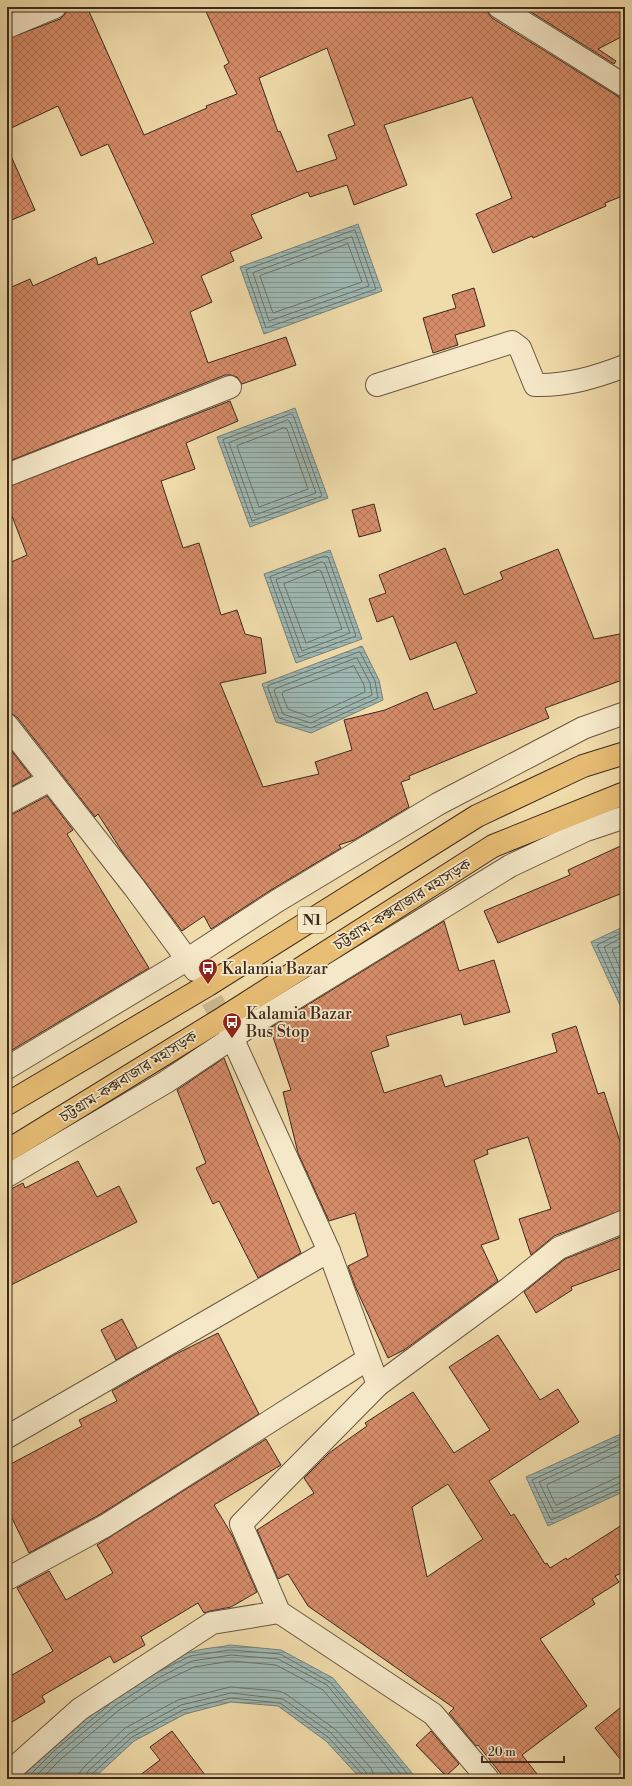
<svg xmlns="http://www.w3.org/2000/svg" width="632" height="1786" font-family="'Libre Bodoni','Noto Serif Bengali',serif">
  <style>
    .water { fill: url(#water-rules); stroke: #778078 }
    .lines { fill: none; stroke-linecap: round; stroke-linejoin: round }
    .shore { stroke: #6e7269; stroke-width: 1 }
    .building { fill: url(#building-cross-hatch); stroke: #3d2a1e; fill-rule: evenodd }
    .street-tunnel { stroke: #ccb88e; stroke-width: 22; stroke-dasharray: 22 11; stroke-linecap: butt }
    .street-casing { stroke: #6a5641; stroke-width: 24 }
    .highway-casing { stroke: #3d2a1e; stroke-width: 24 }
    .street { stroke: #f5e8c8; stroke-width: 22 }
    .highway { stroke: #e8be75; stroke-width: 22 }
    .labels { text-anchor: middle; stroke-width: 3.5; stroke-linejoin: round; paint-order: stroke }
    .shield { fill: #f5e8c8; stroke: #746351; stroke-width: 1 }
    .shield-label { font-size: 15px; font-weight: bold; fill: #3d2a1e }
    .street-label { font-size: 16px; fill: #3d2a1e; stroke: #f5e8c8 }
    .poi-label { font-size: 16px; fill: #3d2a1e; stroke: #f5e8c8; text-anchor: start }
  </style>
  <defs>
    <pattern id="water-rules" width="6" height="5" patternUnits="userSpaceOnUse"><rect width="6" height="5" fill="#9eb9b4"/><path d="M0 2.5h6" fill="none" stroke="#829792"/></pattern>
    <pattern id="building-cross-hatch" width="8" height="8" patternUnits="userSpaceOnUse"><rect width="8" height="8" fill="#d68c69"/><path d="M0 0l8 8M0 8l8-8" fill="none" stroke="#af7356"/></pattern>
  </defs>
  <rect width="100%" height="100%" fill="#f0dbaa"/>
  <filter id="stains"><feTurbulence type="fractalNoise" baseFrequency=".005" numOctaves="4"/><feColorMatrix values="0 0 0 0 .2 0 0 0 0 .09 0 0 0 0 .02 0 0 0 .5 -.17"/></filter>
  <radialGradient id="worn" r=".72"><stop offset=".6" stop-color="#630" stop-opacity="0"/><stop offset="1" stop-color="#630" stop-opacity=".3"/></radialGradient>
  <g class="water">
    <polygon points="358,224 382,291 264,334 240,267"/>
    <polygon points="295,408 328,498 250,527 217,437"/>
    <polygon points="330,550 362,639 296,663 264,574"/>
    <polygon points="362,646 379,680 383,700 311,733 276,722 262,684"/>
    <polygon points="625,926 625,1016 591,942"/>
    <polygon points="625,1432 625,1491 548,1526 526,1477"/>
    <path d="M 230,1645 L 281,1650 L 333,1678 L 417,1779 L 361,1779 L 326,1741 L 278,1706 L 231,1702 L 185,1714 L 134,1741 L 93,1779 L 20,1779 C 67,1732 125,1677 188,1653 C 201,1648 217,1648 230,1645 Z"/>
  </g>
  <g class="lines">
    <g class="shore">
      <polygon points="355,230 376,289 266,328 246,270"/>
      <polygon points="352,237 369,286 269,321 253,273"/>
      <polygon points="348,244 362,282 273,313 260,276"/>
      <polygon points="291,414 293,415 322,496 252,521 223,440"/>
      <polygon points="288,420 290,422 316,493 255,515 229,443"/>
      <polygon points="284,428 287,429 308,489 259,507 237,446"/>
      <polygon points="325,556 328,557 356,636 299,657 270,577"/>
      <polygon points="322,562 325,564 350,633 302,651 276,580"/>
      <polygon points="319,570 321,571 342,629 306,643 284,584"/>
      <polygon points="360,652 375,681 378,698 311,728 279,718 268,688 268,686"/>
      <polygon points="357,658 370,683 372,695 311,723 283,714 274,691 275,689"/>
      <polygon points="354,666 364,685 365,692 310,717 288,709 282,694 283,692"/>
      <polyline points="625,931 597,945 625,1007"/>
      <polyline points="625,936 604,947 625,995"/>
      <polyline points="625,943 612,950 625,980"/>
      <polyline points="625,1437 532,1480 551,1520 625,1487"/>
      <polyline points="625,1442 539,1482 554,1513 620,1483 625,1482"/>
      <polyline points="625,1449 548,1484 547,1486 555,1504 557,1505 618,1477 625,1476"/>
      <polyline points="160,1671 190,1656 230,1650 280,1654 330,1682 412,1779"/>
      <polyline points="26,1779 55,1750 109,1705"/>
      <polyline points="33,1779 58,1754 116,1705 158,1678 192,1661 231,1655 278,1659 327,1685 405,1779"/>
      <polyline points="41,1779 62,1758 119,1710 161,1683 194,1667 231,1661 276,1665 323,1690 397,1779"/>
      <polyline points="79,1779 80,1772 84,1767 125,1728 178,1700 230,1687 279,1691 286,1694 336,1730 371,1768 375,1779"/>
      <polyline points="85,1779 88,1771 130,1733 181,1705 231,1693 283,1699 331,1733 366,1772 369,1779"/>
      <polyline points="90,1779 92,1774 132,1737 183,1710 231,1698 280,1703 328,1737 363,1775 364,1779"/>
    </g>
  </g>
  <g class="building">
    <path d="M 67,7 L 87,7 L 144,135 L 207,108 L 206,106 L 237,94 L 224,66 L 229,63 L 204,7 L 487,7 L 488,13 L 492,18 L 619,97 L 625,108 L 625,195 L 605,203 L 606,206 L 533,238 L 532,236 L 493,253 L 476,214 L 512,198 L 472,97 L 384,125 L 407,185 L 354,205 L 347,185 L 310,197 L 308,192 L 251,215 L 262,238 L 230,252 L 234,261 L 201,276 L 212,302 L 190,312 L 208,363 L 286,337 L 296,365 L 242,384 L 237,377 L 231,375 L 225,375 L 7,462 L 7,289 L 30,279 L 33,286 L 96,257 L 98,265 L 154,243 L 108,144 L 81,156 L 58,106 L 7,130 L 7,39 L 60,19 L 65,14 ZM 327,48 L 355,125 L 328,135 L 337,159 L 297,172 L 280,131 L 278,132 L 259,78 Z"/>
    <polygon points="523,7 625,7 625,35 598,49 616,61 614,64"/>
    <polygon points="7,147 35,210 7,222"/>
    <polygon points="474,288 485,326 455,335 458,345 433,353 423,318 456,308 452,295"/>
    <polygon points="230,401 238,421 186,443 195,469 161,481 183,548 199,543 221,615 237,610 245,634 261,638 266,673 220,683 263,787 319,774 315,762 352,750 344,720 385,710 427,692 434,710 477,693 456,642 410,660 393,616 377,622 369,599 386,593 379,575 445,548 464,595 503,579 500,572 558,549 594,639 625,633 625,679 545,708 549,718 409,776 410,779 401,782 409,807 354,840 339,845 341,848 271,890 211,929 204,916 182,931 123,853 98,814 95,817 17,717 12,714 7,713 7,564 27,555 7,503 7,487"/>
    <polygon points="374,504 381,531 359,537 352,510"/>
    <polygon points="7,745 31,776 7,789"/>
    <polygon points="47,796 73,830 67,834 149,968 7,1053 7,815 13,814"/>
    <polygon points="625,844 625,892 498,943 484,911 570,875 568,870"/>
    <polygon points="444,921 459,971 494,960 510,1012 464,1025 461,1014 386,1036 389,1046 371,1052 384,1093 441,1075 445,1087 557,1052 552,1034 576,1026 598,1094 604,1092 625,1157 625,1209 554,1236 531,1255 519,1219 551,1209 528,1137 487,1150 488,1154 474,1160 499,1239 481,1245 498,1281 404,1350 388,1358 355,1286 348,1266 368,1256 355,1213 329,1221 298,1153 283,1092 291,1090 270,1028"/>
    <polygon points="224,1058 301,1253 258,1278 219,1201 213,1204 196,1168 206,1163 177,1090"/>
    <polygon points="78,1161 97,1197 119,1186 137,1222 7,1287 7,1191 23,1183 25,1188"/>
    <polygon points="625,1235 625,1267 571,1287 572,1290 536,1313 524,1292 565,1259"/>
    <polygon points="122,1319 137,1348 116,1360 101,1330"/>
    <polygon points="218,1333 259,1414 99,1515 29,1553 7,1508 7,1466 82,1426 79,1420 117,1401 112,1391 172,1356"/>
    <path d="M 498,1335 L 540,1400 L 558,1389 L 579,1422 L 489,1481 L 511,1516 L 514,1514 L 545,1564 L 547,1563 L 550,1568 L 566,1558 L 567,1560 L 625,1523 L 625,1571 L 615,1576 L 619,1582 L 592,1599 L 595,1604 L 540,1639 L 587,1706 L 522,1755 L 541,1779 L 505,1779 L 478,1745 L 476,1746 L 449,1713 L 454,1708 L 308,1606 L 288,1574 L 278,1579 L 257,1530 L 314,1493 L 304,1478 L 329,1453 L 367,1426 L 365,1423 L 413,1392 L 454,1453 L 490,1430 L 449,1367 ZM 448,1484 L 483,1539 L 427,1577 L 412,1507 Z"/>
    <polygon points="266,1439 281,1465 214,1505 232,1535 257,1592 231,1607 210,1611 204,1613 198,1603 141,1637 145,1645 114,1663 110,1656 42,1696 45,1702 7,1725 7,1678 53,1651 17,1588 49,1571 66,1600 113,1573 97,1545"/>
    <polygon points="625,1704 625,1765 595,1728"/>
    <polygon points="172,1731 208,1779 135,1779 160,1760 150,1747"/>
    <polygon points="431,1731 459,1764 446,1776 416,1745"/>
  </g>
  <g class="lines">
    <polyline class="street-tunnel" points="196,971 230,1033"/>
    <defs>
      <g id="street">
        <polyline points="499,7 625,86"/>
        <polyline points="7,27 55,7"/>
        <path d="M 377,385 L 512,342 L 520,348 L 535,385 C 567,386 596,377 625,366"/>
        <polyline points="7,475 230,387"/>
        <polyline points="7,725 134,887 195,970"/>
        <polyline points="7,803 50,780"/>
        <polyline points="230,1033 329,1251 378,1385 241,1524 279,1612 433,1714 488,1779"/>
        <polyline points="7,1068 188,959 277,901 438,804 583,728 625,713"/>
        <polyline points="7,1176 166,1082 253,1024 510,866 586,830 625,817"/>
        <polyline points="378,1385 508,1289 559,1248 625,1221"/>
        <polyline points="7,1437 329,1251"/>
        <polyline points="7,1579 105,1526 368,1359"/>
        <polyline points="7,1774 80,1709 212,1623 279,1612"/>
      </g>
      <g id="highway">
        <polyline points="7,1104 208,985 477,816 583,766 625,753"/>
        <polyline points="7,1151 223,1018 493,846 625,793"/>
      </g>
    </defs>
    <use href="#street" class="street-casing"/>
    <use href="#highway" class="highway-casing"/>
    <use href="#street" class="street"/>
    <use href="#highway" class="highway"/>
  </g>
  <defs>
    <symbol id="bus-pin" viewBox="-11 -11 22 30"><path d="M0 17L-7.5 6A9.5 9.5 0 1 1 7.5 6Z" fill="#8f2418" stroke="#f5e8c8"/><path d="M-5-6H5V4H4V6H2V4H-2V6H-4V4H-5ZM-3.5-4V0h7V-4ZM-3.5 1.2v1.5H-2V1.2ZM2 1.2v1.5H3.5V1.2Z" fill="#fff"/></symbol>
  </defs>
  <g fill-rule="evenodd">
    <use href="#bus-pin" x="197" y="957" width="22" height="30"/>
    <use href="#bus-pin" x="221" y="1011" width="22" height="30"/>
  </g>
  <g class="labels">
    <rect class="shield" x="298" y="907" width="28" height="26" rx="3"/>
    <g class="shield-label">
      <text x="312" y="925">N1</text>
    </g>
    <g class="street-label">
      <text transform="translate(402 904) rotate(-32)" y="6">চট্টগ্রাম-কক্সবাজার মহাসড়ক</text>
      <text transform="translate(128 1076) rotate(-32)" y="6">চট্টগ্রাম-কক্সবাজার মহাসড়ক</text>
    </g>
    <g class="poi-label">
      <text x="222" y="974">Kalamia Bazar</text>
      <text x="246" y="1019">Kalamia Bazar<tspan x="246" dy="18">Bus Stop</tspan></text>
    </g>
  </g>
  <rect width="632" height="1786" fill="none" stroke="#f0dbaa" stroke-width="24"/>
  <rect x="8" y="8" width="616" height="1770" fill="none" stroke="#3d2a1e" stroke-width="2"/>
  <rect x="12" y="12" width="608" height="1762" fill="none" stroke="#3d2a1e"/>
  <path d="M482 1756v6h82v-6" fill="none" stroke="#3d2a1e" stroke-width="2"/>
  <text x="488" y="1756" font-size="12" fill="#3d2a1e" stroke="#f5e8c8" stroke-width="3" paint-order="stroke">20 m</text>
  <rect width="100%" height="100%" filter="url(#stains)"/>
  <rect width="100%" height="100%" fill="url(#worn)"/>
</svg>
